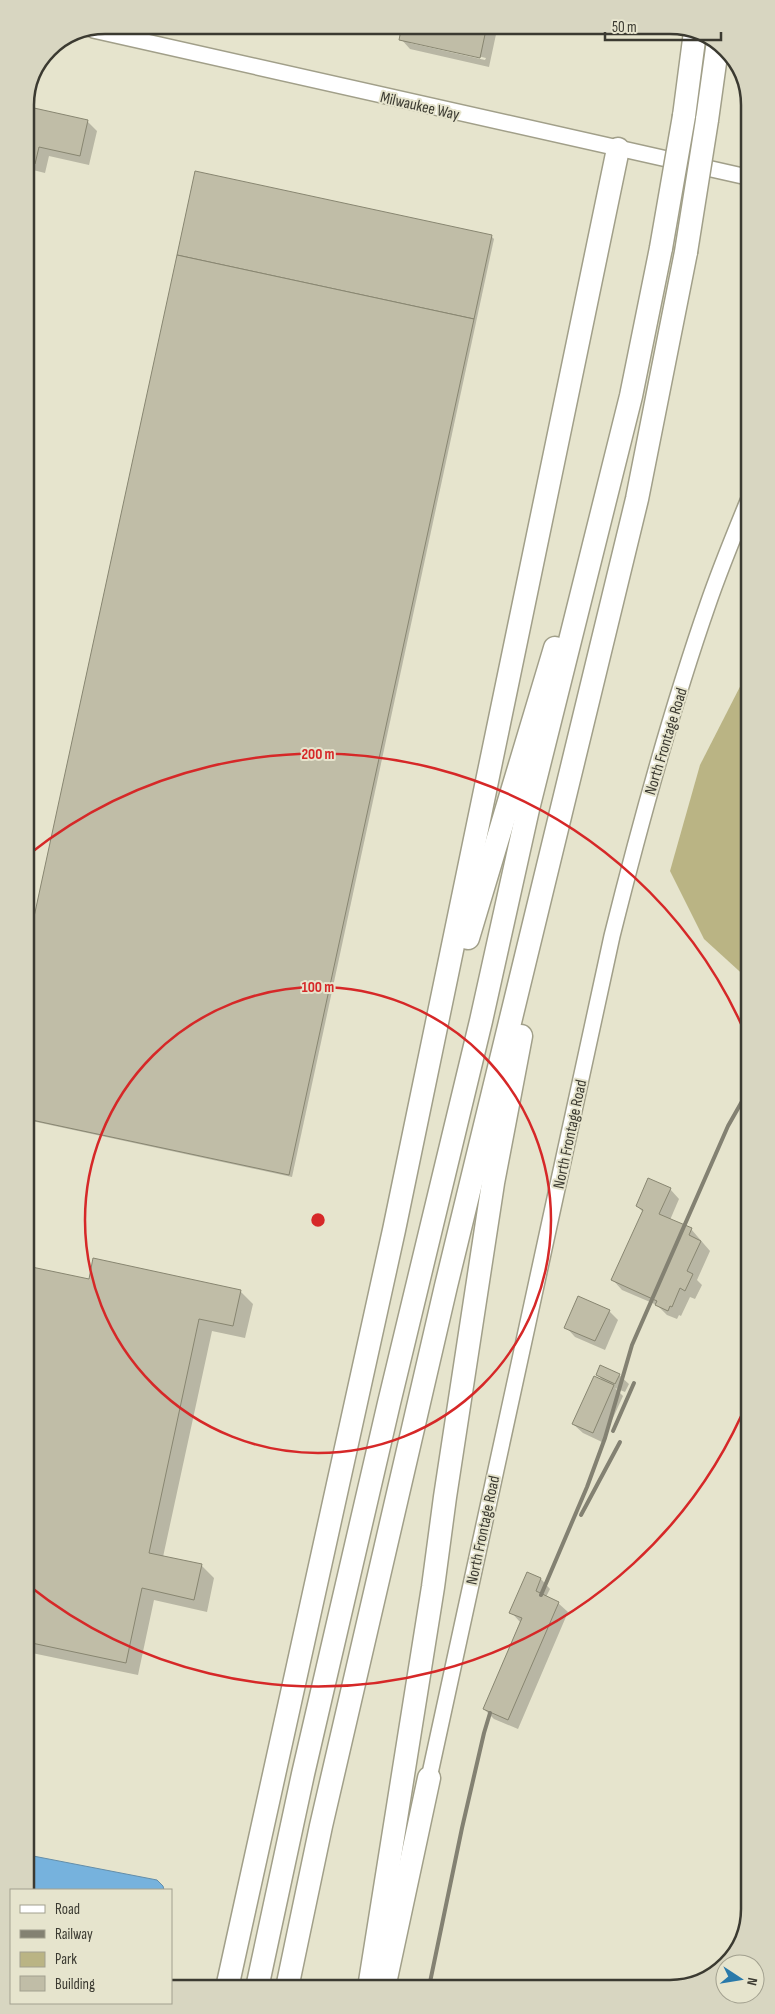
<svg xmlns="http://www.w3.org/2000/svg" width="775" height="2014" font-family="'Sofia Sans Condensed',sans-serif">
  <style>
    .green { fill: #bab484 }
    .water { fill: #76b2dd; stroke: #648ea9 }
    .shadow { fill: #0003; fill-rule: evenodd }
    .building { fill: #c0bda7; stroke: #888671 }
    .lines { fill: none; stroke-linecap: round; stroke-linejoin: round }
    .minor-casing { stroke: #a19f89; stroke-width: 18 }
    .highway-casing { stroke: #a19f89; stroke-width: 25 }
    .minor { stroke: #fff; stroke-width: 15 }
    .highway { stroke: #fff; stroke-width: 22 }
    .rail { stroke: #838172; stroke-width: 4 }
    .highway-bridge-casing { stroke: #a19f89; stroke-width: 25; stroke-linecap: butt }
    .highway-bridge { stroke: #fff; stroke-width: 22 }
    .ring { fill: none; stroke: #d62828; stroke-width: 2.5 }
    .labels { text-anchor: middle; stroke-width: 4; stroke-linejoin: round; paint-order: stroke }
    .street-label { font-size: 16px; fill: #3b3a31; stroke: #e6e4cd }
    .rim { fill: none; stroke: #3b3a31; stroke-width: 2.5 }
    .centre { fill: #d62828; stroke: #e6e4cd; stroke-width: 2.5 }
    .ring-label { font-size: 15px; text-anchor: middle; font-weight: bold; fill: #d62828; stroke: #e6e4cd; stroke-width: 4; stroke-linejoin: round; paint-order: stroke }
  </style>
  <rect width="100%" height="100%" fill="#e6e4cd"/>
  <polygon class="green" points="748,671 749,980 704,939 670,871 700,765"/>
  <polygon class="water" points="28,1855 157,1880 163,1886 164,1890 28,1890"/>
  <g class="shadow">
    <path d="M 404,25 L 498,25 L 489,67 L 410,49 L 401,39 ZM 410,41 L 486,58 L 485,60 L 410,43 Z"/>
    <polygon points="25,107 87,121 97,131 89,165 49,156 45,173 25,168"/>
    <polygon points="492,237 494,239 292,1177 27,1120 26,959"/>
    <polygon points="670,1189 679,1199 670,1220 691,1229 710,1251 697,1280 702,1285 695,1299 690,1297 681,1316 679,1315 677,1319 667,1315 657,1305 622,1290 613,1280 643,1212 637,1206"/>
    <polygon points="27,1267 90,1281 240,1291 253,1304 245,1338 212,1331 163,1557 202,1566 214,1578 207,1612 154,1600 138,1675 27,1652"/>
    <polygon points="609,1311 618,1320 605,1350 575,1337 566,1327"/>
    <polygon points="597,1375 619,1375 629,1384 625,1392 615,1388 623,1396 602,1442 583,1433 573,1424 605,1382"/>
    <polygon points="527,1574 541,1579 550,1589 546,1597 558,1603 568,1612 518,1729 494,1719 484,1709 520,1622 511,1612"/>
  </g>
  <g class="building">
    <polygon points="402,25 487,25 480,58 399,40"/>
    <polygon points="25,106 88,120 80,156 39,147 35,164 25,162"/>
    <polygon points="195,171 492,235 474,319 177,255"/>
    <polygon points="177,255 474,319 289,1175 27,1119 26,954"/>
    <polygon points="648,1178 671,1188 659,1214 692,1228 689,1235 701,1241 687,1271 693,1274 685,1291 680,1288 672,1307 670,1306 668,1311 655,1305 657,1301 611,1280 643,1210 636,1206"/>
    <polygon points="93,1258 241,1290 233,1326 199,1319 149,1553 202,1564 194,1600 142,1588 126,1663 27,1642 27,1266 89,1279"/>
    <polygon points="578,1296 610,1310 595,1341 564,1328"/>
    <polygon points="600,1365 620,1374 615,1384 596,1375"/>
    <polygon points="594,1376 614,1385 593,1433 572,1424"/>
    <polygon points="527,1572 541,1578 536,1591 559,1602 508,1720 483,1709 522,1618 509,1613"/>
  </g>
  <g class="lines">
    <defs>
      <g id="minor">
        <polyline points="93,30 747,177"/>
        <path d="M 429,1778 L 612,936 C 640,824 670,713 708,604 C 720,569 734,535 748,501"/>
      </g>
      <g id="highway">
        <polyline points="684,116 695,32"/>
        <polyline points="707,120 718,41"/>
        <polyline points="468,938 555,648"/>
        <polyline points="227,1988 394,1230 618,149"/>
        <polyline points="257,1988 303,1774 389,1403 481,1021 528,809 631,396 661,248"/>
        <polyline points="287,1988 321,1826 446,1286 637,499 686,252"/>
        <polyline points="369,1988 433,1587 445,1497 493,1183 521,1036"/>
        <polyline points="384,1988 429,1778"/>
      </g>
    </defs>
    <use href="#minor" class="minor-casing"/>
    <use href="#highway" class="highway-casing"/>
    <use href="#minor" class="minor"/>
    <use href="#highway" class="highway"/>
    <g class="rail">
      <polyline points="613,1431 634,1383"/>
      <polyline points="581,1515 620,1442"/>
      <polyline points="541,1595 587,1487 605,1438 632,1345 728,1126 749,1089"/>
      <polyline points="429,1987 462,1828 484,1733 490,1713"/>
    </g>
    <defs>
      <g id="highway-bridge">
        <polyline points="661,248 684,116"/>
        <polyline points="686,252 707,120"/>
      </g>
    </defs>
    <use href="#highway-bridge" class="highway-bridge-casing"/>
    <use href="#highway-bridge" class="highway-bridge"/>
  </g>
  <g class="ring">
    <circle cx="318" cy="1220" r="233"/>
    <path d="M749 1398A466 466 0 0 1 28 1585M28 855A466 466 0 0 1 749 1042"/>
  </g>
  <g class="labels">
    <g class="street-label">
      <text transform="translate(420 105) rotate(13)" y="6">Milwaukee Way</text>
      <text transform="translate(665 741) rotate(-73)" y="6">North Frontage Road</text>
      <text transform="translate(569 1134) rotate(-78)" y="6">North Frontage Road</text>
      <text transform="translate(482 1530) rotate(-78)" y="6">North Frontage Road</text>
    </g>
  </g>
  <path d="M0 0H775V2014H0ZM105 34H670A71 71 0 0 1 741 105V1909A71 71 0 0 1 670 1980H105A71 71 0 0 1 34 1909V105A71 71 0 0 1 105 34Z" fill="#d8d6c1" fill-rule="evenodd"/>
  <path class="rim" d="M105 34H670A71 71 0 0 1 741 105V1909A71 71 0 0 1 670 1980H105A71 71 0 0 1 34 1909V105A71 71 0 0 1 105 34Z"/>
  <circle cx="318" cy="1220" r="8" class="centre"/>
  <g class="ring-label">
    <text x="318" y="759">200 m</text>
    <text x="318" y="992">100 m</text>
  </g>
  <rect x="10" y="1889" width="162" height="115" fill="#e6e4cd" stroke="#a2a08f"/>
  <rect x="20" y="1905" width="25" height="8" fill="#ffffff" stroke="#a2a08f"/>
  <text x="55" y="1914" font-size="15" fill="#3b3a31">Road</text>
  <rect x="20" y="1930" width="25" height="8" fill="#838172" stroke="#a2a08f"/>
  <text x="55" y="1939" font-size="15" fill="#3b3a31">Railway</text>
  <rect x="20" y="1952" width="25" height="15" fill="#bab484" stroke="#a2a08f"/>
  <text x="55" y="1964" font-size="15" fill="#3b3a31">Park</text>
  <rect x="20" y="1976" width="25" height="15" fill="#c0bda7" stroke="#a2a08f"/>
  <text x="55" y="1989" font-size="15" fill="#3b3a31">Building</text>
  <g transform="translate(740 1979) rotate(102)"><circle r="24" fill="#e6e4cd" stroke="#a2a08f"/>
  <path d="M0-4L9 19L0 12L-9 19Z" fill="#2979aa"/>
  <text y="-8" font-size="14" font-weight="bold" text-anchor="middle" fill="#3b3a31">N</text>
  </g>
  <path d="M605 32v8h116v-8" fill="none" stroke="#3b3a31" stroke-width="2.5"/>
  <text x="612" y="32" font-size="15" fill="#3b3a31" stroke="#e6e4cd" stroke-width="4" paint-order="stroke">50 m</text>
</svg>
